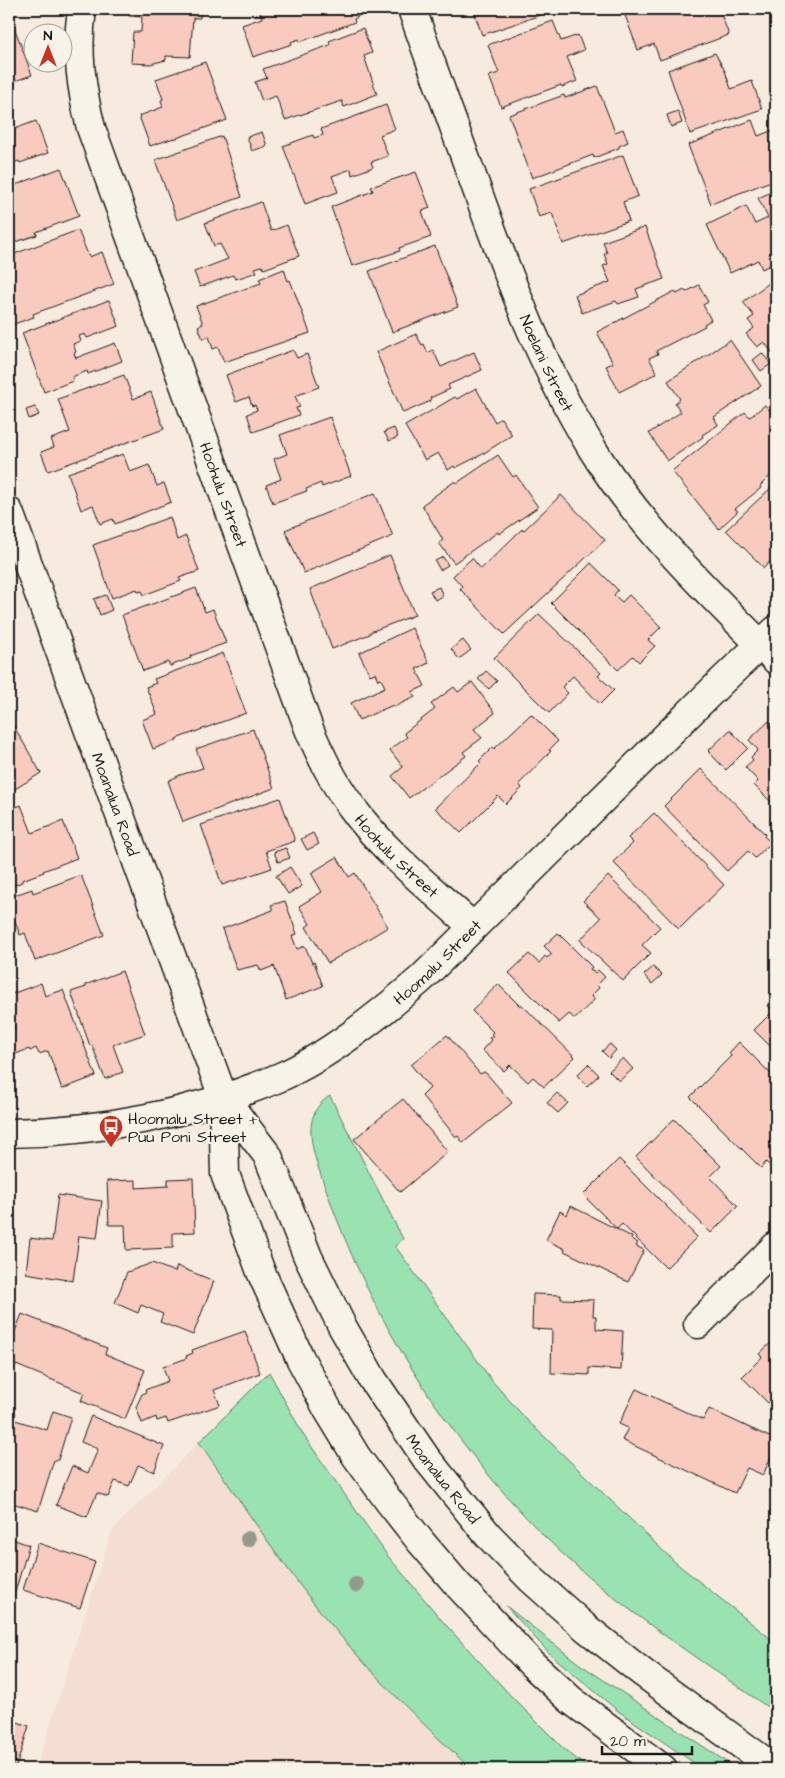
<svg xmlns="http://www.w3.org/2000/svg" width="785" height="1778" font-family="'Architects Daughter',sans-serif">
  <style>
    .built { fill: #f4ddd2 }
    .green { fill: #99e2b2; stroke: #5a7f67 }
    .building { fill: #f9cabe; stroke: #1c1c1c }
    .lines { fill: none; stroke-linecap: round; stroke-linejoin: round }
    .minor-casing { stroke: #1c1c1c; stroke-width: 31 }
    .major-casing { stroke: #1c1c1c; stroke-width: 31 }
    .highway-casing { stroke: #1c1c1c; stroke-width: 31 }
    .minor { stroke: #f7f3e8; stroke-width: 28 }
    .major { stroke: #f7f3e8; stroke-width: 28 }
    .highway { stroke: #f7f3e8; stroke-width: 28 }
    .tree { fill: #939a8d }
    .labels { text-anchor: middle; stroke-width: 4; stroke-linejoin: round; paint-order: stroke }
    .street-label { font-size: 16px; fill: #1c1c1c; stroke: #f7f3e8 }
    .poi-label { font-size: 16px; fill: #1c1c1c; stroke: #f7f3e8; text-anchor: start }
  </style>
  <rect width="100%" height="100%" fill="#f7ebe0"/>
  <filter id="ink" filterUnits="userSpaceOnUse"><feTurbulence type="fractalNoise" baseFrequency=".02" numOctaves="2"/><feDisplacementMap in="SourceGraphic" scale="10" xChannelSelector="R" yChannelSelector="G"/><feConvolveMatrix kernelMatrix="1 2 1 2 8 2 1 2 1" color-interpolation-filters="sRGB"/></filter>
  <g filter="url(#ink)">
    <polygon class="built" points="199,1442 300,1585 419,1720 471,1769 36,1769 112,1530"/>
    <g class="green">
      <path d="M 330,1096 L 403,1239 L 395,1246 L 493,1382 L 527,1420 L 676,1563 L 776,1643 L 776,1713 C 699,1659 611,1603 544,1536 C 448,1439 372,1321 327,1192 C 317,1163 295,1117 330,1096 Z"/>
      <path d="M 269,1372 L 304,1436 L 387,1555 L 445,1624 L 512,1697 L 563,1748 L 589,1769 L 471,1769 C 425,1726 379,1682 338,1633 C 287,1573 244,1506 199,1442 Z"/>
      <polygon points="506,1606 578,1663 737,1769 703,1769 618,1711 549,1653"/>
    </g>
    <g class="building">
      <polygon points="129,9 201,9 200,18 193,18 190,57 166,56 166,60 150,64 131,63 133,32 141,32 142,17 129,16"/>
      <polygon points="259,9 355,9 358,17 354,19 355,22 300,42 299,39 291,42 292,44 253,57 242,25 262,18"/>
      <polygon points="473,9 558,9 482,35"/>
      <polygon points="625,9 704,9 706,13 719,9 729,35 660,60 654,44 638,50 623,10"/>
      <polygon points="9,16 10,16 32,75 9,83"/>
      <polygon points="553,21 561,41 578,35 584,50 567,57 577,81 562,87 561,85 501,107 489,76 499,73 488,45"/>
      <polygon points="363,28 372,53 364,56 377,94 344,107 342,101 285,120 276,96 262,101 255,82 267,78 263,69 330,45 329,41"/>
      <polygon points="715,53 725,71 731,89 752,81 762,109 690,134 668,70"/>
      <polygon points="205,62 227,120 174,139 174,138 150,146 139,116 163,107 161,100 163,99 156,79"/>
      <polygon points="597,86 615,132 623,129 628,142 619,146 619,148 594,158 593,155 532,178 509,115 564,95 565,98"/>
      <polygon points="386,105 395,129 380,135 388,156 371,162 373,167 352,175 351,169 332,176 338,192 305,204 283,146 313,135 314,138 323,135 321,129"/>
      <polygon points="678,111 682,123 671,127 667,115"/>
      <polygon points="752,120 758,136 776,129 776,180 771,182 771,181 711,204 688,145"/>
      <polygon points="36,121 48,153 20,163 19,161 9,164 9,140 11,139 9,131"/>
      <polygon points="262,132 267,146 252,151 247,137"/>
      <polygon points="222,136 242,197 177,220 155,160"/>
      <polygon points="623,155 638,196 623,202 629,221 563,244 552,213 539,217 529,189"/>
      <polygon points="61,168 79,216 36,232 37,235 9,244 9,184 10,187"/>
      <polygon points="416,172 430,208 422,211 431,237 399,248 400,251 352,266 331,207 373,191 371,187"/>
      <polygon points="776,190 776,262 762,269 758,260 730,273 707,225 746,206 755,224 768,218 758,198"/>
      <polygon points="261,202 271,231 287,225 299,256 264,269 262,266 255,268 257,272 242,277 235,279 233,275 200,287 194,272 228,259 220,244 214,246 205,223"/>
      <polygon points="645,227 664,279 636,289 639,297 618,304 616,301 582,313 575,295 610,282 603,266 608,264 604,254 607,253 603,242"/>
      <polygon points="78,230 89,257 102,252 114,284 33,314 34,317 11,325 9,320 9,256"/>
      <polygon points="435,246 458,307 392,332 369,271"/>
      <polygon points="284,269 288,281 290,280 310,333 224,362 218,347 213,349 209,336 203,339 198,326 203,324 196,306 261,283 259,279"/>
      <polygon points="776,278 776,355 775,356 764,342 757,347 746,334 754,328 748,320 754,316 743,302"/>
      <polygon points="699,285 708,302 703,305 711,320 704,324 705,326 656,351 658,354 649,358 657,373 619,392 606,366 613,363 597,332 675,291 677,294 684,290 686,292"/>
      <polygon points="109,300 119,326 87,338 85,334 79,336 81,341 73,344 76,352 74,353 76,358 115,343 122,361 88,374 87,371 72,377 73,381 44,392 22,333"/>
      <polygon points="416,334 422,345 424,344 428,353 433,350 441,367 474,352 482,370 448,385 450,389 430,398 431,401 403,413 376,352"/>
      <polygon points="730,340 761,386 714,417 718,425 702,435 703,437 667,461 649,433 681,412 675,403 680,399 668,381"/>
      <polygon points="293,350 297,358 307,354 319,387 295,396 300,407 296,408 299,415 253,432 247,414 257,410 255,405 252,406 249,397 236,402 226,375"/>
      <polygon points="762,353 771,364 761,371 753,360"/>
      <polygon points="124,375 133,399 151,392 164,429 48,471 41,452 54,447 51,439 70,432 58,399"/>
      <polygon points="476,388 495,422 501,418 512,435 481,455 455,468 454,466 448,470 438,453 425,460 405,426 455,397 457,399"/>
      <polygon points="765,405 776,418 776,470 760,486 761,488 735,509 738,511 719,529 672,471 745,412 750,417"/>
      <polygon points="35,407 39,415 29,419 26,410"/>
      <polygon points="330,417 351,476 322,487 321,483 306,489 307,491 273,503 266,485 281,479 274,459 287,454 280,435"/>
      <polygon points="394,428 398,437 389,441 384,432"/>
      <polygon points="123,454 130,472 149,465 157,486 164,483 171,502 115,524 113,519 100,524 93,505 81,510 68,473"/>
      <polygon points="498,455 513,477 516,475 538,507 499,534 498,532 454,563 439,543 443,540 422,505 455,481 457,483"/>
      <polygon points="776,483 776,555 764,568 726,530"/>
      <polygon points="375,493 393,536 304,573 285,530"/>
      <polygon points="561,495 605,540 504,634 460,589 462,586 453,576 472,558 481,569 522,529 523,531"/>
      <polygon points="170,517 177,540 186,536 199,571 179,578 181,581 144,595 142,591 138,592 137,589 112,598 93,545"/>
      <polygon points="390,555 415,615 370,632 370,634 332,649 310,589"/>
      <polygon points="443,557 448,565 440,570 435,561"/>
      <polygon points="591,563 618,590 614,595 622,602 629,595 661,627 648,640 655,646 639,662 633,656 618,670 551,603"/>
      <polygon points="439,587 443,596 435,600 430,591"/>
      <polygon points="196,588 205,612 213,609 226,643 190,656 191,658 170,666 168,662 143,671 122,615"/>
      <polygon points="106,595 112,610 100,615 94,599"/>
      <polygon points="539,614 601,673 598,676 614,690 600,704 573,676 562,687 568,693 549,713 494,658"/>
      <polygon points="412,628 429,663 416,669 425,686 412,692 415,697 394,707 393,705 359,720 351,703 385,687 381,679 378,680 375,673 370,675 359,653"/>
      <polygon points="463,640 471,650 459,659 451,649"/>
      <polygon points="223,653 246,713 176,739 177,740 153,749 142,720 157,714 146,687 156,683 154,679"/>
      <polygon points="486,671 497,681 489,689 478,679"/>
      <polygon points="472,682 495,713 474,729 482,738 463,752 466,756 409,798 392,776 403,767 390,750 407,737 404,733 435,709 431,704 454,687 458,692"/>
      <polygon points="531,714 558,741 549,750 551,751 519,784 522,788 506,804 498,796 461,833 435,808 481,763 479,761 493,747 494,749"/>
      <polygon points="9,718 41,773 10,792 12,796 9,798"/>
      <polygon points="769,721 776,728 776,807 754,785 758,781 745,767 753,760 751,757 758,750 749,740"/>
      <polygon points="253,729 274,788 183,822 168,781 180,775 203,768 196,749"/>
      <polygon points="730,730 748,748 726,770 708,751"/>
      <polygon points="701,769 765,834 764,836 771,843 755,858 748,851 727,871 664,806"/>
      <polygon points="280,798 295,841 266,851 272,868 222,885 201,825"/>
      <polygon points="21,805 32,833 63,821 77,858 43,871 44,872 22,880 22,882 9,887 9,810"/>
      <polygon points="654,813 724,885 679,929 613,862 633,843 628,838"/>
      <polygon points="313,833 319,844 307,850 301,839"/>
      <polygon points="286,848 290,858 278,862 274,852"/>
      <polygon points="337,857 349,877 355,873 388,927 328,963 306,927 310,924 299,906 322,892 311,873"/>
      <polygon points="290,867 302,886 288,894 276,876"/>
      <polygon points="81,875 104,935 35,961 25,933 20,935 9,905 9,897 32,889 33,893"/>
      <polygon points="608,876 660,927 642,945 651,953 623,981 580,940 601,918 583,901"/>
      <polygon points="285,901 297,934 292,936 297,949 305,946 312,963 314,962 323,986 286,1000 274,966 261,971 258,965 237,970 222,929 273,910 271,905"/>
      <polygon points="558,933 592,967 590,969 595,973 598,970 605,977 597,985 599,988 591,996 595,999 575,1019 569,1014 559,1023 509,973 529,954 539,963 545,956 547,958 552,954 544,946"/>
      <polygon points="653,967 662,975 652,984 644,975"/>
      <polygon points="122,971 145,1034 113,1045 123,1072 105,1079 92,1045 90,1046 71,992 86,987 85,985"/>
      <polygon points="41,983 45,996 63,990 96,1076 62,1089 48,1051 39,1054 36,1048 30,1051 29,1049 13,1055 9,1043 9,1030 15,1028 9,1011 9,995"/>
      <polygon points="498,984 520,1006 521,1004 575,1057 544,1087 533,1077 528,1082 510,1065 504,1071 482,1050 491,1040 489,1038 493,1036 491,1034 493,1032 472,1011"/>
      <polygon points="776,995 776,1052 754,1030 773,1011 767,1005"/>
      <polygon points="447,1035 480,1074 484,1072 487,1074 512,1103 463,1143 458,1136 456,1137 422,1096 430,1088 411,1065"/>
      <polygon points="739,1042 776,1079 776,1172 766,1162 761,1168 690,1097 731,1056 729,1053"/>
      <polygon points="610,1044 616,1050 609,1058 602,1051"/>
      <polygon points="623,1058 633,1069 619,1081 609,1071"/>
      <polygon points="588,1064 599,1075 587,1086 577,1075"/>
      <polygon points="557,1093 568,1103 558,1113 547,1103"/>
      <polygon points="403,1099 448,1152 400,1192 354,1139"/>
      <polygon points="674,1119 721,1166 710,1177 738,1206 711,1233 636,1157"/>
      <polygon points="619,1159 697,1237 666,1268 622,1224 617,1229 583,1195"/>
      <polygon points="193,1178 195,1232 173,1233 173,1248 126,1250 125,1225 109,1225 107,1181 136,1180 136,1188 168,1186 168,1179"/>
      <polygon points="58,1195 102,1201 97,1238 79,1236 73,1281 26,1273 30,1238 52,1241"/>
      <polygon points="571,1206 632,1237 631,1239 638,1243 636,1246 644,1250 628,1282 564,1251 565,1249 546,1240 560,1211 567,1215"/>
      <polygon points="152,1263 175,1272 177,1266 214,1281 193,1335 160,1322 163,1314 141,1305 138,1313 115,1303 127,1272"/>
      <polygon points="533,1294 561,1295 561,1299 594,1300 593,1316 596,1316 596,1329 623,1331 621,1370 589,1368 589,1375 551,1373 552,1330 532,1329"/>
      <polygon points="22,1314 107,1348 105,1354 145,1370 125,1419 81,1401 84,1393 9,1362 15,1348 9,1346"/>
      <polygon points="245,1331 260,1373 214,1390 220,1405 168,1423 166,1418 157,1421 156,1417 142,1423 136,1407 142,1394 146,1392 145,1390 168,1381 163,1367 187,1358 186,1356 193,1353 192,1350"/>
      <polygon points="776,1338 776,1411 742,1377 762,1357 759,1354"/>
      <polygon points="636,1389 703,1420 709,1409 776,1440 776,1446 763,1475 747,1468 735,1493 622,1440 628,1428 619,1424"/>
      <polygon points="53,1411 71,1417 58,1460 54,1460 38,1511 9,1502 9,1418 47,1430"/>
      <polygon points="91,1416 164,1446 154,1472 138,1465 129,1486 115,1481 108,1497 97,1493 87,1517 56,1505 72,1466 88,1473 98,1449 81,1442"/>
      <polygon points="9,1538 29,1545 12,1602 9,1601"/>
      <polygon points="38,1543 95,1562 80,1608 23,1590"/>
      <polygon points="776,1556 776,1570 769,1563"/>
      <polygon points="9,1719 29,1726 16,1767 9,1764"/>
    </g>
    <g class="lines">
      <defs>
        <g id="minor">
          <path id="s1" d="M 82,9 C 76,50 81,88 91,128 L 309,729 C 321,756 333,782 351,806 C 383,851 432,889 473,927"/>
          <path id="s2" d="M 412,9 C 434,72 457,135 480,198 C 513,289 547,379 600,461 C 648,535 714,598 776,660"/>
          <path id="s3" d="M 9,1133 C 98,1132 196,1113 278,1078 C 329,1056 379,1015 421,979 L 725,678 L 776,630"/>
          <polyline points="698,1324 776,1246"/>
        </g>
        <g id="major">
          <path id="s4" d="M 9,512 L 223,1097 L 268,1156 L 308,1257 L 342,1326 L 373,1380 L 426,1458 L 488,1535 L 531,1579 L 586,1628 L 643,1673 L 775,1769"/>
          <polyline points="223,1097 225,1174 261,1272 300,1358 328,1410 356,1456 388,1500 421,1542 457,1584 532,1664 571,1700 663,1769"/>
        </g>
        <polyline id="highway" points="654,1763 658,1769"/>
      </defs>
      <use href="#minor" class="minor-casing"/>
      <use href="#major" class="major-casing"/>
      <use href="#highway" class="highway-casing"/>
      <use href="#minor" class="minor"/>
      <use href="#major" class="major"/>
      <use href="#highway" class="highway"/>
    </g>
    <g class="tree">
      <circle cx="248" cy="1539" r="8"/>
      <circle cx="356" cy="1585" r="8"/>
    </g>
  </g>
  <defs>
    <symbol id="bus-pin" viewBox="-11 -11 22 30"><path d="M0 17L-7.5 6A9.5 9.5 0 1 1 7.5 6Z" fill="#c8321e" stroke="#f7f3e8"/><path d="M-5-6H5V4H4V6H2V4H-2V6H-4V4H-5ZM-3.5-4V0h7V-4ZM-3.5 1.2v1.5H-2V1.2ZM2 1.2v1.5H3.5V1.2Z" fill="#fff"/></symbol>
  </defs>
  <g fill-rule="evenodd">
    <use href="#bus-pin" x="97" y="1113" width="28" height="38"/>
  </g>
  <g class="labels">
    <g class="street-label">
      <text dy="6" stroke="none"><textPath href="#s2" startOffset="379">Noelani Street</textPath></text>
      <text dy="6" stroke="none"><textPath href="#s1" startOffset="510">Hoohulu Street</textPath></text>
      <text dy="6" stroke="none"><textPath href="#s4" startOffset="311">Moanalua Road</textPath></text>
      <text dy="6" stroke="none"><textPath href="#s1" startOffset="915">Hoohulu Street</textPath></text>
      <text dy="6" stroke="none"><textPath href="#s3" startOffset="474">Hoomalu Street</textPath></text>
      <text dy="6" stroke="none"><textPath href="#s4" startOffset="1066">Moanalua Road</textPath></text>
    </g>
    <g class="poi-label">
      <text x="128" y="1124">Hoomalu Street +<tspan x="128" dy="18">Puu Poni Street</tspan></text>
    </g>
  </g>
  <rect width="785" height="1778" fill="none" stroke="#f7f3e8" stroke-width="30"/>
  <rect x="15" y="15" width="755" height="1748" fill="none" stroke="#1c1c1c" stroke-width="2" filter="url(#ink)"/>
  <g transform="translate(48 48)"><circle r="24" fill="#f7f3e8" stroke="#9f9d96"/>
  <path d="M0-4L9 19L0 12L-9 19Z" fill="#c8321e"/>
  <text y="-8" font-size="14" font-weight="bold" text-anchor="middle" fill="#1c1c1c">N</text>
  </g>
  <path d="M602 1746v8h90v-8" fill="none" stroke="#1c1c1c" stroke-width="2.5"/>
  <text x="610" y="1746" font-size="15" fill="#1c1c1c" stroke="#f7f3e8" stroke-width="4" paint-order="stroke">20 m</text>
</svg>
